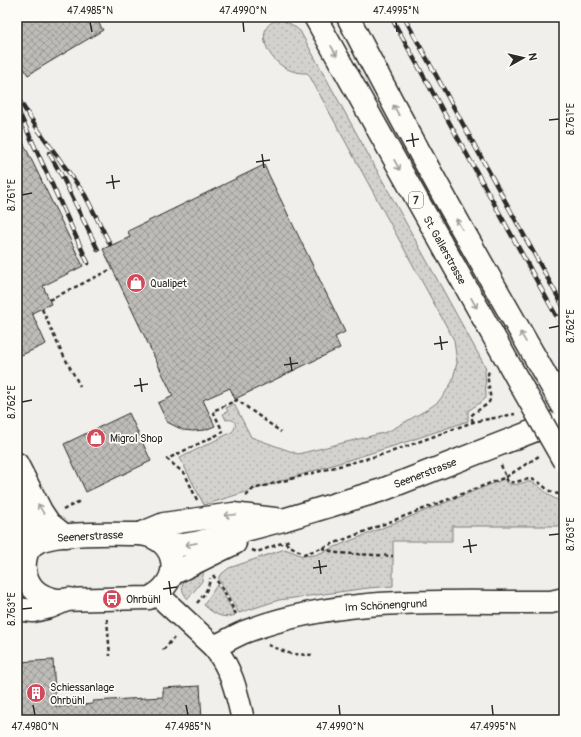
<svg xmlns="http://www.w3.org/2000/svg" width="581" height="737" font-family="Pangolin,sans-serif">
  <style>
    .grass { fill: url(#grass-dots); stroke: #7f7e7d }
    .building { fill: url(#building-cross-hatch); stroke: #2b2b2b }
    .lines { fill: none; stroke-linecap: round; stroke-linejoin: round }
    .minor-casing { stroke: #2b2b2b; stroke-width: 25 }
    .major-casing { stroke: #2b2b2b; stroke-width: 25 }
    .path { stroke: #2b2b2b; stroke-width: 2.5; stroke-dasharray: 4 3; stroke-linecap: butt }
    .minor { stroke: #fdfcf7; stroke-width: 22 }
    .major { stroke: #fdfcf7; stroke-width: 22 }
    .rail-casing { stroke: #2b2b2b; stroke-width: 4.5 }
    .rail { stroke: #fdfcf7; stroke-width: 3; stroke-dasharray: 9; stroke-linecap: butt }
    .major-bridge-casing { stroke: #2b2b2b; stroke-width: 25; stroke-linecap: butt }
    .major-bridge { stroke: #fdfcf7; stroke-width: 22 }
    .oneway { stroke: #9e9e9b }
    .ticks { fill: none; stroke: #2b2b2b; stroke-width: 1.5 }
    .labels { text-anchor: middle; stroke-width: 3.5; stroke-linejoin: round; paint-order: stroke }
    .shield { fill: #fdfcf7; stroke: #6a6a68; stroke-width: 1 }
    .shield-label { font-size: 10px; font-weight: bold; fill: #2b2b2b }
    .street-label { font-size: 11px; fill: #2b2b2b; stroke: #fdfcf7 }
    .poi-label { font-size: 11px; fill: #2b2b2b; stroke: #fdfcf7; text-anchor: start }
    .neatline { fill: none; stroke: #2b2b2b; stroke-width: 1.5 }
    .ticks-label { font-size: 10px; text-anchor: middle; fill: #2b2b2b }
  </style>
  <defs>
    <pattern id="grass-dots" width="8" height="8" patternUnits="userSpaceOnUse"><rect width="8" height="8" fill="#d3d2cf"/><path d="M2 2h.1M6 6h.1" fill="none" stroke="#b5b4b2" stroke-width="1.8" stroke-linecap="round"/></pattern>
    <pattern id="building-cross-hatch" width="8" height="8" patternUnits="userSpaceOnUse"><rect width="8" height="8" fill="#bdbcb8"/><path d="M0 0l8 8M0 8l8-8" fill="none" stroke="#9a9996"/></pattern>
  </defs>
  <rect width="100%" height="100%" fill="#f0efeb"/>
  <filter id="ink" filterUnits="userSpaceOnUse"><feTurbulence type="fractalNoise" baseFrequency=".025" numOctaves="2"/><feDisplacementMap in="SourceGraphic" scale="8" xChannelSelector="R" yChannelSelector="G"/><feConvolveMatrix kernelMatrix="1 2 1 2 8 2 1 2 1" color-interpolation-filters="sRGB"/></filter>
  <g filter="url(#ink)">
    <g class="grass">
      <path d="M 281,20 L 291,24 L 300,31 L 486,368 L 485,371 L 486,397 L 484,400 L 468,411 L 468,421 L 400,444 L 204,505 L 180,458 L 232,432 C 238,425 236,418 226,420 L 223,414 L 228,411 L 226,408 L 234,404 L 251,437 L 298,454 L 383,433 L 391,430 L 428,409 L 438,402 L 445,393 L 452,382 L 457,363 L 454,340 L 309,75 L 307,73 C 268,75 248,22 281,20 Z"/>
      <path d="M 504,479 C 512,490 520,481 531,482 C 538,483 548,497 558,500 L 564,511 L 564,570 L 563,526 L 452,526 L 452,541 L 393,541 L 393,586 L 368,588 L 279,600 L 239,613 L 219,580 L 219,576 L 229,568 L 285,549 L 303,556 L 315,555 Z"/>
      <path d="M 204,569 L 202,581 L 188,599 C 182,593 181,587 184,580 Z"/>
      <path d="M 217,585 L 223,593 L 235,615 C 222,620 213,613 204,605 Z"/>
    </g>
    <g class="building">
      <polygon points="17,17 95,17 103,30 28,75 17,57"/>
      <polygon points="17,130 83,266 43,286 51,304 32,313 46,344 17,357"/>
      <polygon points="264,165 345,332 335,337 340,348 235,399 230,388 203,400 215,426 205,430 193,431 183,430 167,422 158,403 173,396 103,249 130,237 128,231"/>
      <polygon points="129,413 151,461 86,492 64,444"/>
      <polygon points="53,660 56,707 93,704 93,701 163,697 163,688 200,686 202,720 17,720 17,662"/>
    </g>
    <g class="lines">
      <defs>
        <g id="minor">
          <polyline points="17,464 41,511 49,523 65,536"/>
          <polyline points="17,500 26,518 34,544"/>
          <polyline points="140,534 164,524 233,514 283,520"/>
          <polyline points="17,609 33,611 50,607 69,599"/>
          <path d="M 214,647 C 232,669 237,694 243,720"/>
        </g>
        <g id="major">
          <polyline points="315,17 519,382"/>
          <path d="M 348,17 C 409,137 476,254 543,371"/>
          <path d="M 140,534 C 179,538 184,583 149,598 L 57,600 C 43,597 32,592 27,578 C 23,568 24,551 34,544 C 52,531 116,534 140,534 Z"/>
          <polyline points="163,543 182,545 200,542 283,520 382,490 564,419"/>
          <polyline points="172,574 235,543"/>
          <path d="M 157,594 L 214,647 C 225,642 236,635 247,631 C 346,594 448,603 551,602 L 564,599"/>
        </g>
      </defs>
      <use href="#minor" class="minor-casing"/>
      <use href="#major" class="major-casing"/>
      <g class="path">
        <polyline points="49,300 112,269"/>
        <polyline points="42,309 60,349 80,386"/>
        <path d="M 473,422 L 471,416 C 476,410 484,408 489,402 C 493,396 485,380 489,371"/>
        <path d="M 501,465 L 508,482 C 516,484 526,477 534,480 C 545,484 546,493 560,494"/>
        <polyline points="246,496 253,489 388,453 473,422 515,414"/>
        <polyline points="197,500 185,474 167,459 223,432 213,411 237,400 281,432"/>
        <polyline points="63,510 80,501"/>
        <polyline points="285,543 304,554 322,548 506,477 539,456"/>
        <polyline points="322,548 337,553 393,556"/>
        <polyline points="252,550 257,552 290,540"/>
        <polyline points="562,558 564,559"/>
        <polyline points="213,575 225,593 236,614"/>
        <path d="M 197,603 C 203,596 209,589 210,578"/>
        <polyline points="107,619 110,656"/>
        <polyline points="268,645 291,654 312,655"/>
        <polyline points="163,650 174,638"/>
      </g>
      <use href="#minor" class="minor"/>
      <use href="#major" class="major"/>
      <defs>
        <g id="rail">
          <polyline points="391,17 564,330"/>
          <polyline points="404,17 564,308"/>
          <polyline points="17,97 37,128 85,195 110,244"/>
          <polyline points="17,108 88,263"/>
          <polyline points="49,153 64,180 98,250"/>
        </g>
      </defs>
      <use href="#rail" class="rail-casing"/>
      <use href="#rail" class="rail"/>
      <defs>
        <g id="major-bridge">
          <polyline points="543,371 564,408"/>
          <polyline points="519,382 564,461"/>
        </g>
      </defs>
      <use href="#major-bridge" class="major-bridge-casing"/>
      <use href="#major-bridge" class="major-bridge"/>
    </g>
    <defs><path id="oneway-shaft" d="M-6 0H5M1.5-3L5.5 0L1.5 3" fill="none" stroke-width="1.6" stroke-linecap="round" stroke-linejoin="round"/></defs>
    <g class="oneway">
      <use href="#oneway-shaft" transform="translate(334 51) rotate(61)"/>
      <use href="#oneway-shaft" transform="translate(396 110) rotate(-119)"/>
      <use href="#oneway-shaft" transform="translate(397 165) rotate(61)"/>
      <use href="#oneway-shaft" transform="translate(459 224) rotate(-120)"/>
      <use href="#oneway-shaft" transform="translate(474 303) rotate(61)"/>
      <use href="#oneway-shaft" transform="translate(523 337) rotate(-120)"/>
      <use href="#oneway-shaft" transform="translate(41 509) rotate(-120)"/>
      <use href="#oneway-shaft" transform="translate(230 515) rotate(175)"/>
      <use href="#oneway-shaft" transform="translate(191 544) rotate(169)"/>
    </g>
  </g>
  <path class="ticks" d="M 90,22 L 92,32M 243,22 L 244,32M 396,22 L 397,32M 549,120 L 559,119M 412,133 L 414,147M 406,141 L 419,139M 262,154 L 264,168M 256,162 L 270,160M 112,175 L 114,189M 106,183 L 120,181M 22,195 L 32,193M 549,328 L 559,326M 440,336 L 442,350M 434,344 L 448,342M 290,357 L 292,371M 284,365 L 298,363M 140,378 L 142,392M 134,386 L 148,384M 22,402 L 32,400M 549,535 L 559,534M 469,539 L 471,553M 463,547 L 477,545M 319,560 L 321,574M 313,568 L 327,566M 169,581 L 171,595M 163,589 L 177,587M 22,609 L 32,608M 33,705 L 35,715M 186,705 L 188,715M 339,705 L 340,715M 492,705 L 493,715"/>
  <defs>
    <symbol id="shop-disc" viewBox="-11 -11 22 22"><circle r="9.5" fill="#d1495b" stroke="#fdfcf7"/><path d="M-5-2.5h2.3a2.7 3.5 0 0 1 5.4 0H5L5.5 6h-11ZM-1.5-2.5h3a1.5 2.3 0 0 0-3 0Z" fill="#fff"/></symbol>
    <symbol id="bus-disc" viewBox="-11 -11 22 22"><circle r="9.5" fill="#d1495b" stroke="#fdfcf7"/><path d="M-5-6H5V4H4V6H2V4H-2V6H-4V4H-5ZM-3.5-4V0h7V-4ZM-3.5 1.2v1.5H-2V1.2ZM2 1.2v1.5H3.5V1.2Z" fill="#fff"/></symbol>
    <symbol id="building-disc" viewBox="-11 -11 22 22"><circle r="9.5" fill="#d1495b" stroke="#fdfcf7"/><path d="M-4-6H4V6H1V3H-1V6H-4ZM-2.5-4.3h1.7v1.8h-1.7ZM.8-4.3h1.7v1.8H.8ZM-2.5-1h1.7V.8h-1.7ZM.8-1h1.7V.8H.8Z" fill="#fff"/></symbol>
  </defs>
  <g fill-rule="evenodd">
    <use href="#shop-disc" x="125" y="272" width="22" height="22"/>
    <use href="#shop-disc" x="85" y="427" width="22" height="22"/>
    <use href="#bus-disc" x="101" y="588" width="22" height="22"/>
    <use href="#building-disc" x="25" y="682" width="22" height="22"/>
  </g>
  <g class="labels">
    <rect class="shield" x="409" y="192" width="14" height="16" rx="3"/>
    <g class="shield-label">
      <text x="416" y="204">7</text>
    </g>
    <g class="street-label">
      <text transform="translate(445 250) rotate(61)" y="4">St. Gallerstrasse</text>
      <text transform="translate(425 473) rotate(-21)" y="4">Seenerstrasse</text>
      <text transform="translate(90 536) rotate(-3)" y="4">Seenerstrasse</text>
      <text transform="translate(386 605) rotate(-3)" y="4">Im Schönengrund</text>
    </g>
    <g class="poi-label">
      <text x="150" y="287">Qualipet</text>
      <text x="110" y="442">Migrol Shop</text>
      <text x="126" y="603">Ohrbühl</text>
      <text x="50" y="691">Schiessanlage<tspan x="50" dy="13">Ohrbühl</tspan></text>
    </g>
  </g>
  <rect width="581" height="737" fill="none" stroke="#fdfcf7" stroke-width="44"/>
  <g transform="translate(523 58) rotate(82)" stroke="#fdfcf7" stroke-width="3" paint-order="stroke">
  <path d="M0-3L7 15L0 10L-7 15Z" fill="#2b2b2b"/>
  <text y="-6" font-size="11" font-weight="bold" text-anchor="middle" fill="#2b2b2b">N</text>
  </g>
  <rect x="22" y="22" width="537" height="693" class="neatline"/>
  <g class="ticks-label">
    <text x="90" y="14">47.4985°N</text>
    <text x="243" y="14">47.4990°N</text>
    <text x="396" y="14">47.4995°N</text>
    <text transform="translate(570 119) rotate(-90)" y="4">8.761°E</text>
    <text transform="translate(11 195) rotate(-90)" y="4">8.761°E</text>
    <text transform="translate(570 326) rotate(-90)" y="4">8.762°E</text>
    <text transform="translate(11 402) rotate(-90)" y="4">8.762°E</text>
    <text transform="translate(570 534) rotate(-90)" y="4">8.763°E</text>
    <text transform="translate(11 609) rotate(-90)" y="4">8.763°E</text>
    <text x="35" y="730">47.4980°N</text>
    <text x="188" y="730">47.4985°N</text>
    <text x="340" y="730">47.4990°N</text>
    <text x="493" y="730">47.4995°N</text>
  </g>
</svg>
